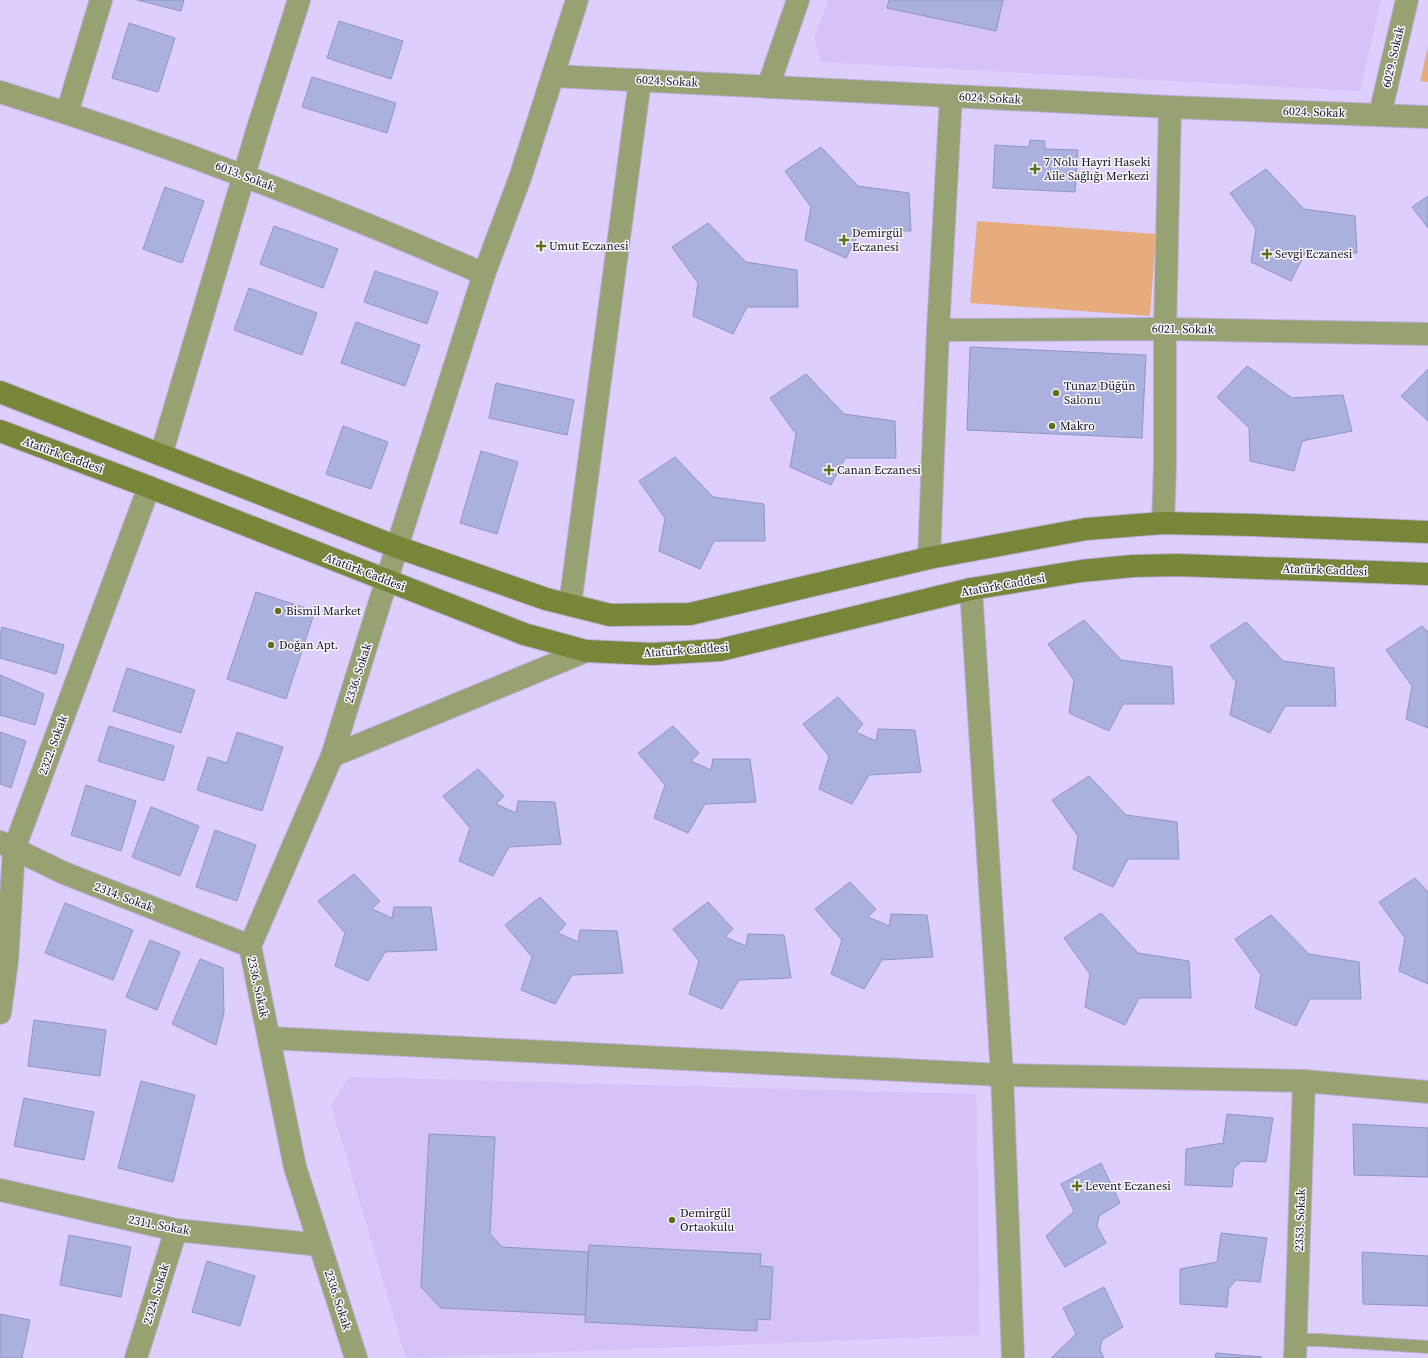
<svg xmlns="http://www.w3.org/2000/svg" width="1428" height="1358" font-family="'Source Serif 4',serif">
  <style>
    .built { fill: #d4c2f8 }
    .green { fill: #e6ac7e }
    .building { fill: #abb1df; stroke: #9095c2 }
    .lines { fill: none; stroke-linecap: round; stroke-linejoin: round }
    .service-casing { stroke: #baadd7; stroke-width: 14 }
    .minor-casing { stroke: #baadd7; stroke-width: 24 }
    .secondary-casing { stroke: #baadd7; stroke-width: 24 }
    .service { stroke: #96a272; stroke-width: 12 }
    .minor { stroke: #96a272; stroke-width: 22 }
    .secondary { stroke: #77873a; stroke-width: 22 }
    .poi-dot { fill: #606f1b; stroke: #f9f7fc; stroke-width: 1.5 }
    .labels { text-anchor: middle; stroke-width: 3; stroke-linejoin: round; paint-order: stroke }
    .street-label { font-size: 12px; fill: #191424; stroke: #f9f7fc }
    .poi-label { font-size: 12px; fill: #191424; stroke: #f9f7fc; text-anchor: start }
  </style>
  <rect width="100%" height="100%" fill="#ddcefe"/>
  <g class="built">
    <polygon points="828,0 1381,0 1360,91 821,62 814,39"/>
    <polygon points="349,1077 976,1094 980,1335 406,1358 331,1105"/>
  </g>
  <g class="green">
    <polygon points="1428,46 1428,82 1420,81"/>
    <polygon points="977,221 1156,234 1150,316 970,303"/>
  </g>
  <g class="building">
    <polygon points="137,0 184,0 181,11"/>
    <polygon points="889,0 1003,0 996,31 887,8"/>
    <polygon points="339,21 403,41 391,79 327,58"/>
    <polygon points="129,23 175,38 158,92 112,78"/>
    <polygon points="312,77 396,103 387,133 302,107"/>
    <polygon points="1030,140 1045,141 1045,149 1078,150 1075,192 993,188 995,145 1029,147"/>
    <polygon points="821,147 858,186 909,193 911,231 860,231 846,258 805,240 811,207 785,171"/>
    <polygon points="1266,169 1304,209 1355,216 1357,253 1305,253 1291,281 1251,262 1256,229 1230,193"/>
    <polygon points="165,187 204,201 182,263 143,249"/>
    <polygon points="1428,196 1428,228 1412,207"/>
    <polygon points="708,223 746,262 797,270 798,307 747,307 733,334 693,316 698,283 672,247"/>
    <polygon points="274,226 338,249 323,288 260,264"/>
    <polygon points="375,271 438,292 427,324 364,302"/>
    <polygon points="249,288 317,313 302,355 234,330"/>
    <polygon points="356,322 420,345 405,386 341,363"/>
    <polygon points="970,347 1146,355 1142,438 967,430"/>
    <polygon points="1247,366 1292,398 1343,395 1352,431 1302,441 1294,471 1250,461 1249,428 1217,397"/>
    <polygon points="1428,369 1428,421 1401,396"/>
    <polygon points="806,374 844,414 895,421 896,458 845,458 831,485 790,467 796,434 770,398"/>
    <polygon points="496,383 574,400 567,435 489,418"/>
    <polygon points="343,426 388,442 371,489 326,474"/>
    <polygon points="481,451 518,462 497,534 460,523"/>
    <polygon points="675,457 713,497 764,504 765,541 714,541 700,569 659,551 665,518 639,481"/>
    <polygon points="256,592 315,611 286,699 227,679"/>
    <polygon points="1084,620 1121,660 1172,667 1174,704 1123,704 1109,731 1069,713 1074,680 1048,644"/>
    <polygon points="1246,622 1283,661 1334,668 1336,706 1285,706 1270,733 1230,715 1236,682 1210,646"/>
    <polygon points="1422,626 1428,632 1428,728 1406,719 1412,686 1386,650"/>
    <polygon points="2,627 64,645 56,674 0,658 0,635"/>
    <polygon points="127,668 195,690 181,733 113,711"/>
    <polygon points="0,675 44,694 35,725 0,715"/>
    <polygon points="838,697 863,724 856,732 876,741 878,729 915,730 921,772 869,775 852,804 819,789 829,756 803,724"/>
    <polygon points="109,726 174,746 164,781 98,761"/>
    <polygon points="673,726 699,753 691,761 711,770 713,759 750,759 756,802 705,804 688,833 654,818 665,785 638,753"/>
    <polygon points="0,732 26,741 11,788 0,784"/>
    <polygon points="237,732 283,747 262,811 197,790 208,757 227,763"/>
    <polygon points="478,769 504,796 496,804 516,813 518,801 555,802 561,844 509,847 493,876 459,861 470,828 443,796"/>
    <polygon points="1089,776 1126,815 1177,822 1179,859 1128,859 1113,887 1073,869 1078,836 1052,800"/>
    <polygon points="86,785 136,801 121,851 71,835"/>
    <polygon points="151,807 199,826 180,876 132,857"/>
    <polygon points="215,830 256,845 237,901 196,887"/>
    <polygon points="354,874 380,901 372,909 392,918 394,907 431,907 437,950 385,952 368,981 335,966 345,933 318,901"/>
    <polygon points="1415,878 1428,892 1428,984 1399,971 1405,938 1379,902"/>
    <polygon points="850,882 876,909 868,917 889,926 891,914 927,915 933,957 882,960 864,989 831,974 842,940 815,909"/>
    <polygon points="540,897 566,924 558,933 578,942 580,930 617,931 623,973 572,975 555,1004 521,990 532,957 505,925"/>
    <polygon points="708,902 733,929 725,937 746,946 748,934 784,935 791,978 739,980 722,1009 689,994 699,961 673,929"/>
    <polygon points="65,903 133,930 113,980 45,953"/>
    <polygon points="1101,913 1138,953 1189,961 1191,998 1139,998 1125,1025 1085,1007 1090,974 1064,938"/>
    <polygon points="1271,915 1309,954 1359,962 1361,999 1310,999 1296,1026 1255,1008 1261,975 1235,939"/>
    <polygon points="150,940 180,952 157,1010 126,997"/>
    <polygon points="200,959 223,968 224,1013 216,1045 172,1024"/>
    <polygon points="34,1020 106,1030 100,1076 28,1066"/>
    <polygon points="141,1081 195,1095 173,1182 118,1168"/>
    <polygon points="24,1098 94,1112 84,1160 14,1146"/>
    <polygon points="1227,1114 1273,1118 1266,1162 1242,1161 1234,1168 1232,1187 1185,1185 1186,1149 1223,1143"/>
    <polygon points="1353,1124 1428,1128 1428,1177 1354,1175"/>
    <polygon points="429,1134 495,1137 490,1234 502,1247 588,1252 586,1315 441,1308 421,1287"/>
    <polygon points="1101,1163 1120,1203 1099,1216 1097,1226 1106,1243 1065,1267 1046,1236 1074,1211 1061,1184"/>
    <polygon points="1221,1233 1267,1238 1260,1282 1236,1280 1229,1288 1227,1307 1180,1304 1180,1269 1217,1262"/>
    <polygon points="69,1235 131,1247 121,1297 60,1285"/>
    <polygon points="589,1245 761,1254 760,1266 773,1267 770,1320 757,1319 757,1331 585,1322"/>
    <polygon points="1362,1252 1428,1256 1428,1306 1363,1304"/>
    <polygon points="207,1261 255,1276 240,1326 192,1312"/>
    <polygon points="1104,1287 1123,1327 1102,1340 1100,1350 1104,1358 1051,1358 1076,1334 1063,1308"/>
    <polygon points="0,1314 30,1320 22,1358 0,1358"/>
    <polygon points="1216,1353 1262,1357 1215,1358"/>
  </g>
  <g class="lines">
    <defs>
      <polyline id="service" points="1296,1340 1320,1340 1428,1347"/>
      <g id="minor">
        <polyline points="553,76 1170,107 1428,117"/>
        <polyline points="768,87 798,0"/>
        <path d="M 0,92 C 165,143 326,205 484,274"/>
        <polyline points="67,113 101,0"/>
        <polyline points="1380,114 1407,0"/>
        <polyline points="938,330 1165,329 1428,334"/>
        <polyline points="161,455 258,128 299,0"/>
        <polyline points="1163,523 1165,464 1165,329 1170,107"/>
        <polyline points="929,558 938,330 951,96"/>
        <polyline points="971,589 1002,1075 1013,1358"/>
        <polyline points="570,605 640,80"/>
        <polyline points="332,756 586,651"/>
        <polyline points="0,842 64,873 250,946"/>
        <polyline points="0,1013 7,961 14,849 149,487"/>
        <polyline points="269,1038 1002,1075 1304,1081 1428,1092"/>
        <polyline points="0,1190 176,1230 320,1245"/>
        <polyline points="136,1358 176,1230"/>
        <polyline points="356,1358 295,1167 250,946 332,756 397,547 484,274 520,178 577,0"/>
        <polyline points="1295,1358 1304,1081"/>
      </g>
      <g id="secondary">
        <polyline points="0,392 397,547 546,599 610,615 690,614 929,558 1086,529 1163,523 1253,525 1428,532"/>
        <polyline points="0,431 149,487 524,634 586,651 653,654 720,650 971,589 1081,571 1133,566 1178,565 1428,574"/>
      </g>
    </defs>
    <use href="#service" class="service-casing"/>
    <use href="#minor" class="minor-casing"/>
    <use href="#secondary" class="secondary-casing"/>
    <use href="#service" class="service"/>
    <use href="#minor" class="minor"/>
    <use href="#secondary" class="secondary"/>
  </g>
  <g class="poi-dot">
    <path d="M1033 163h4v4h4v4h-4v4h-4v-4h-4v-4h4z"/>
    <path d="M842 234h4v4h4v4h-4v4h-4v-4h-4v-4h4z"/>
    <path d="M539 240h4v4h4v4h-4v4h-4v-4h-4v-4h4z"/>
    <path d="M1265 248h4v4h4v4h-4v4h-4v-4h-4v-4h4z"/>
    <circle cx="1056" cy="393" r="4"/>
    <circle cx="1052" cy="426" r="4"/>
    <path d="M827 464h4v4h4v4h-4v4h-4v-4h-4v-4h4z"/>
    <circle cx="278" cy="611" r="4"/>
    <circle cx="271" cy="645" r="4"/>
    <path d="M1075 1180h4v4h4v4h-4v4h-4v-4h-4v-4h4z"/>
    <circle cx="672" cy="1220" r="4"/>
  </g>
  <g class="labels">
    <g class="street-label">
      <text transform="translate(1393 57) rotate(-77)" y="4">6029. Sokak</text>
      <text transform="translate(667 81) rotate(3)" y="4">6024. Sokak</text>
      <text transform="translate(990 98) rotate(3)" y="4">6024. Sokak</text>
      <text transform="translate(1314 112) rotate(2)" y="4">6024. Sokak</text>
      <text transform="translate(245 176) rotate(21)" y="4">6013. Sokak</text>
      <text transform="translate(1183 329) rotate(1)" y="4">6021. Sokak</text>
      <text transform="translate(63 455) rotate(20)" y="4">Atatürk Caddesi</text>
      <text transform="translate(1325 570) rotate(2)" y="4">Atatürk Caddesi</text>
      <text transform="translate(365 572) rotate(21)" y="4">Atatürk Caddesi</text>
      <text transform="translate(1003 585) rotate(-10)" y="4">Atatürk Caddesi</text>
      <text transform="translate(686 650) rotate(-4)" y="4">Atatürk Caddesi</text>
      <text transform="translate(358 673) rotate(-72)" y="4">2336. Sokak</text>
      <text transform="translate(53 745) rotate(-70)" y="4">2322. Sokak</text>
      <text transform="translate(124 897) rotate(21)" y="4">2314. Sokak</text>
      <text transform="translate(258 987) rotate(78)" y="4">2336. Sokak</text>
      <text transform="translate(1300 1220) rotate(-88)" y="4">2353. Sokak</text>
      <text transform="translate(159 1225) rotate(11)" y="4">2311. Sokak</text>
      <text transform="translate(156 1294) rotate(-73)" y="4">2324. Sokak</text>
      <text transform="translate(338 1300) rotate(72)" y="4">2336. Sokak</text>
    </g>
    <g class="poi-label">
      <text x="1044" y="166">7 Nolu Hayri Haseki<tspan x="1044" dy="14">Aile Sağlığı Merkezi</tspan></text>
      <text x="852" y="237">Demirgül<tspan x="852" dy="14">Eczanesi</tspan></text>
      <text x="549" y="250">Umut Eczanesi</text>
      <text x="1275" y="258">Sevgi Eczanesi</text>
      <text x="1064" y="390">Tunaz Düğün<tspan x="1064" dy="14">Salonu</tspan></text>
      <text x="1060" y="430">Makro</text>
      <text x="837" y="474">Canan Eczanesi</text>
      <text x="286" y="615">Bismil Market</text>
      <text x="279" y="649">Doğan Apt.</text>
      <text x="1085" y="1190">Levent Eczanesi</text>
      <text x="680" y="1217">Demirgül<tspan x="680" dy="14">Ortaokulu</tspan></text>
    </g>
  </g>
</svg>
